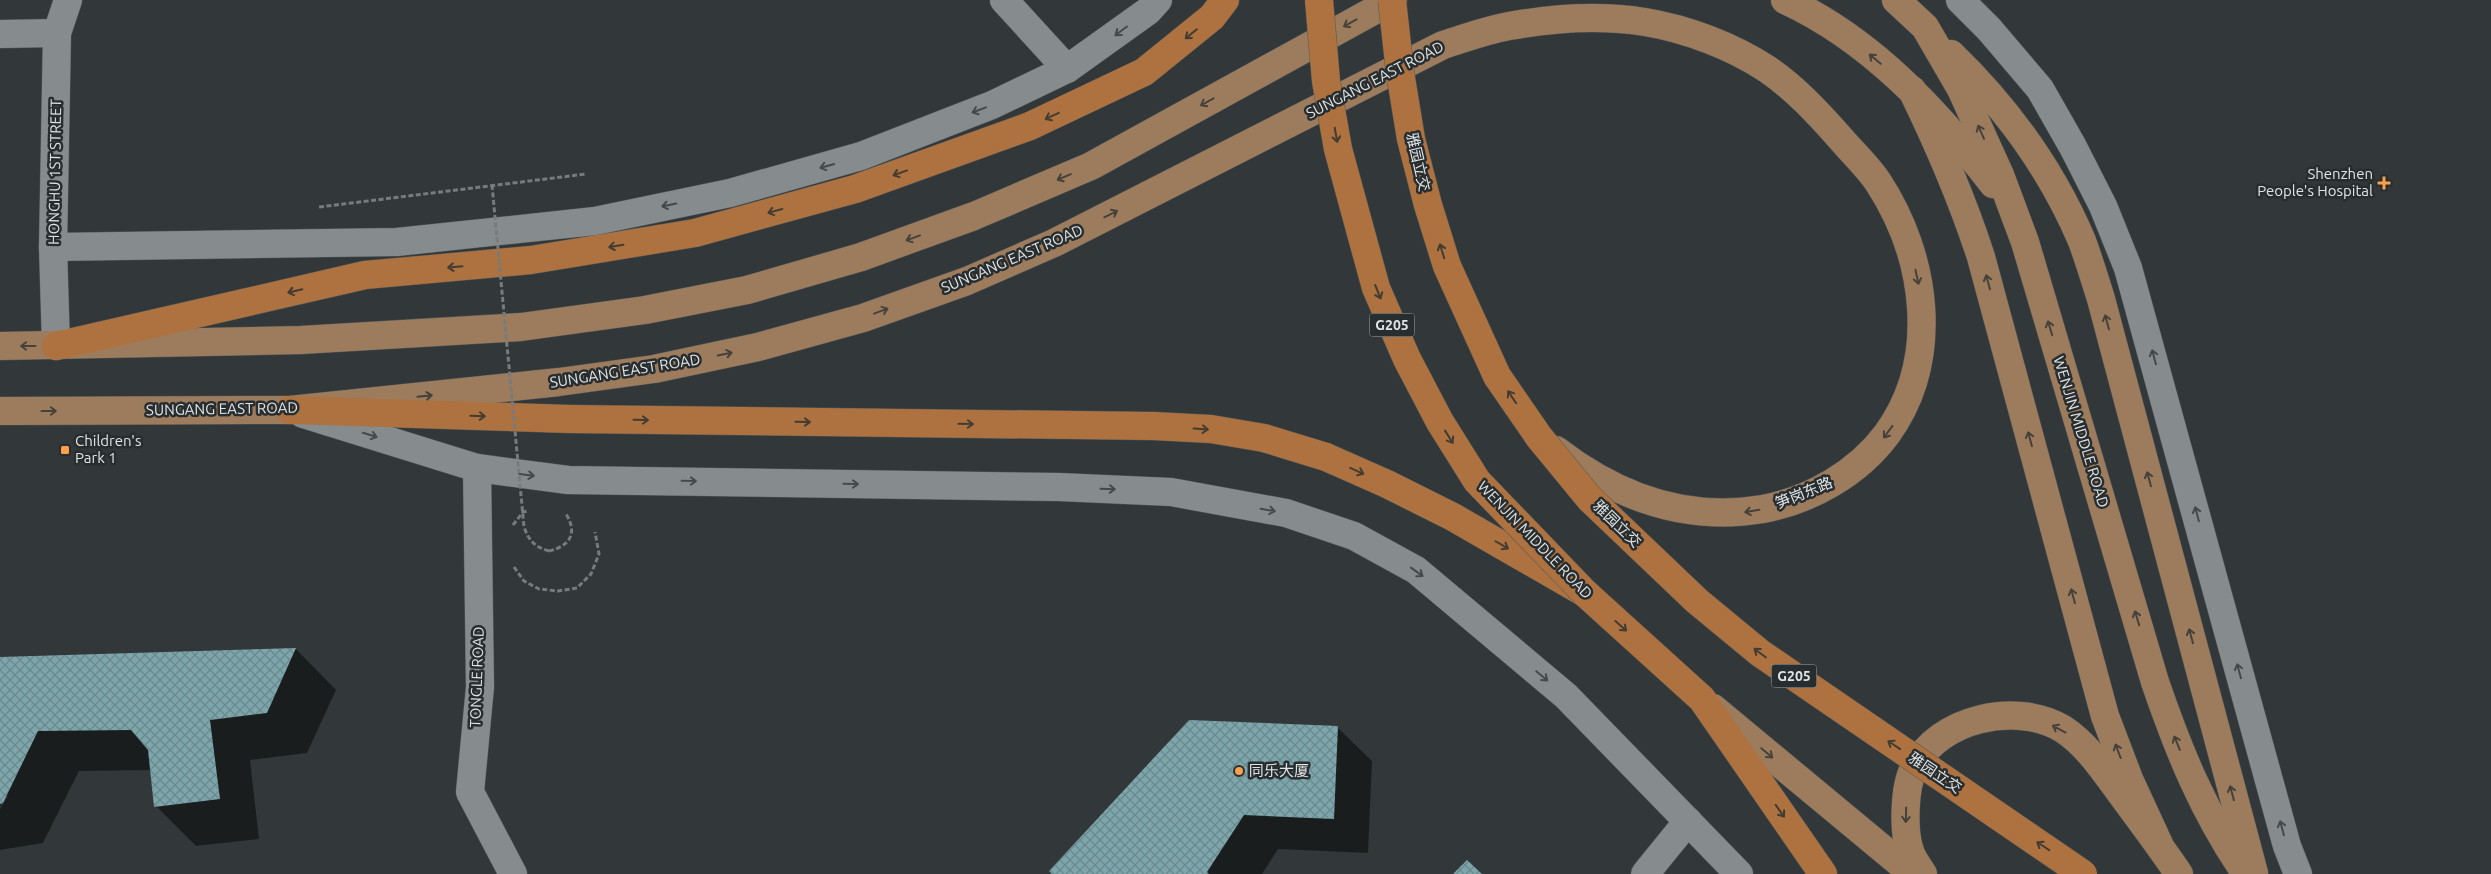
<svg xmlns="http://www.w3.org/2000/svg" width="2491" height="874" font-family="Ubuntu,'Noto Sans SC',sans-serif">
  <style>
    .shadow { fill: #0007 }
    .building { fill: url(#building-cross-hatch) }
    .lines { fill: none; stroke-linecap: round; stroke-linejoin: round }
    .minor-casing { stroke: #525757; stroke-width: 29 }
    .major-casing { stroke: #525757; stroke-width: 29 }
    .highway-casing { stroke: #525757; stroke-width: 29 }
    .path { stroke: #777b7c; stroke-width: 3; stroke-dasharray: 5 2.5; stroke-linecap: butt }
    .minor { stroke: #868c8d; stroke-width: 28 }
    .major { stroke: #9d7c5e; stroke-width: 28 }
    .highway { stroke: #ad723f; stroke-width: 28 }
    .highway-bridge-casing { stroke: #525757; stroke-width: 29; stroke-linecap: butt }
    .path-bridge { stroke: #777b7c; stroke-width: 3; stroke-dasharray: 5 2.5; stroke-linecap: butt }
    .highway-bridge { stroke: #ad723f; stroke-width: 28 }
    .oneway { stroke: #45423b }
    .oneway2 { stroke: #444a4b }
    .oneway3 { stroke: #433c32 }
    .poi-dot { fill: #f99f4d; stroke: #282e2f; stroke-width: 2 }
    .labels { text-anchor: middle; stroke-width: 5; stroke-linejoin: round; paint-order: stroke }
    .shield { fill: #282e2f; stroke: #aaadae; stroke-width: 1 }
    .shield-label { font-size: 14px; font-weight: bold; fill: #e1e4e5 }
    .street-label { font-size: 15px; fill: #e1e4e5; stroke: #282e2f }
    .poi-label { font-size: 15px; fill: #e1e4e5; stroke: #282e2f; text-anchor: start }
  </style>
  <defs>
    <pattern id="building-cross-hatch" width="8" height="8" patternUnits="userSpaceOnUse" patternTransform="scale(1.25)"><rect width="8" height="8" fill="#7ca6ab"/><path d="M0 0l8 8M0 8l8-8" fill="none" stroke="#6b898c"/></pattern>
  </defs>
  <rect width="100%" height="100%" fill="#323839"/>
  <g class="shadow">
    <polygon points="296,649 336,690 307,753 250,760 259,839 196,846 156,806 151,770 79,771 43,843 0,850 0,809 8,796 5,796 0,807 0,658"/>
    <polygon points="1337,727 1372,761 1368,853 1278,849 1262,874 1054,874"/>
  </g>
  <g class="building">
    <polygon points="296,648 267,713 210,720 220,799 154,807 148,750 131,730 38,731 3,803 0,804 0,657"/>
    <polygon points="1189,720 1338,726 1334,819 1244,815 1207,872 1209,874 1052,874 1049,871"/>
    <polygon points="1467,860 1482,874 1453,874"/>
  </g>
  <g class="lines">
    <defs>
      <g id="minor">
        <polyline points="1004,0 1067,69"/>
        <polyline points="1960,0 1989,29 2040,89 2073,147 2103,206 2128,268 2287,846 2298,874"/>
        <polyline points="0,34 57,33"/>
        <polyline points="53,247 397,242 595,221 730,193 861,156 992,105 1067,69 1148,11 1158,0"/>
        <polyline points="56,346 53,247 57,33 68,0"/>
        <polyline points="303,414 477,468 568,480 1059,487 1171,492 1286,513 1354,536 1416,570 1566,696 1739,874"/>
        <polyline points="477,468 480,687 470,792 513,874"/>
        <polyline points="1645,874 1688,821"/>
      </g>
      <g id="major">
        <path d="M 1785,0 C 1870,39 1937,111 1993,184"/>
        <path d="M 1896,0 L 1925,27 L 1961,89 L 2000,175 L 2025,242 L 2155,682 C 2179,752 2204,813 2246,874"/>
        <path d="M 1951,54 C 2007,108 2051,168 2082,241 C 2089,260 2095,280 2101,299 L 2254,873"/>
        <path d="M 1912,90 C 1939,145 1962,199 1981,257 L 2105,716 L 2129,779 L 2159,844"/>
        <polyline points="0,346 301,340 521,327 645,310 747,290 861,257 974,216 1091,166 1393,0"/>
        <path d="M 0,411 L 290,410 L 559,382 L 654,369 L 758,347 L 863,318 L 967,281 L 1054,243 L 1443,45 C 1465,38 1487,30 1509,26 C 1554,18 1600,15 1645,22 C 1687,29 1732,46 1767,69 C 1795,88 1819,114 1841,139 C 1853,153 1868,167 1878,182 C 1927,257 1941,359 1887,434 C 1858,473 1811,500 1763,509 C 1686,522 1617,497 1556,450"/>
        <polyline points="1713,708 1913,874"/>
        <path d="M 1923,874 C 1919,867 1912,859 1910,851 C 1903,831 1904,787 1914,768 C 1938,718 2017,701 2063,729 C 2086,744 2103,769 2119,791 C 2139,818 2160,846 2179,874"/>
      </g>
      <g id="highway">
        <polyline points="56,346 365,275 531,260 695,233 855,189 1030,126 1144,72 1212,17 1225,0"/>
        <polyline points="290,410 570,419 1153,426 1211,429 1264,438 1326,457 1387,484 1453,517 1585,593 1702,699 1823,874"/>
      </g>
    </defs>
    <use href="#minor" class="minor-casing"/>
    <use href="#major" class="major-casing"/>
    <use href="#highway" class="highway-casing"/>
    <g class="path">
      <polyline points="319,207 586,174"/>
      <polyline points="513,525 523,512 528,511"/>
      <path d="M 549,551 C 570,546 578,533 566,514"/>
      <polyline points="514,567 524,581 539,589 558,591 577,588 591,574 599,554 595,532"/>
    </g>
    <use href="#minor" class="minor"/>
    <use href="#major" class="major"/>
    <use href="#highway" class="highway"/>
    <defs>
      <g id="highway-bridge">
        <polyline points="1319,0 1326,81 1338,149 1376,288 1407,359 1440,422 1477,481 1585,593"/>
        <polyline points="1392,0 1400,72 1411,139 1428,205 1447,266 1497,376 1539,437 1590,499 1697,601 1760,653 2083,874"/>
      </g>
    </defs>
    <use href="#highway-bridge" class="highway-bridge-casing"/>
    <path class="path-bridge" d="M 492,185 L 524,527 C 529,541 535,547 549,551"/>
    <use href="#highway-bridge" class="highway-bridge"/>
  </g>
  <defs><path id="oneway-shaft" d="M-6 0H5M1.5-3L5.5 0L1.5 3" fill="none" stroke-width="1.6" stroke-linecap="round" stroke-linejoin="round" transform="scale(1.25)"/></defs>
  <g class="oneway">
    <use href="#oneway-shaft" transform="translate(1350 23) rotate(151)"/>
    <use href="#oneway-shaft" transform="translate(1875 59) rotate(-140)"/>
    <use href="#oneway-shaft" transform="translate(1207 102) rotate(151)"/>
    <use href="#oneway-shaft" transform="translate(1981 132) rotate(-114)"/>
    <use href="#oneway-shaft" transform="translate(1064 177) rotate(157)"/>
    <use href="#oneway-shaft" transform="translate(1111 214) rotate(-27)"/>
    <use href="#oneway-shaft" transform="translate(913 238) rotate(160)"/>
    <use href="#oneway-shaft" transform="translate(1917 277) rotate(78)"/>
    <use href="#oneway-shaft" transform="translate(1988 282) rotate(-105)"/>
    <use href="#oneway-shaft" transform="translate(881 311) rotate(-20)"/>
    <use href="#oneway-shaft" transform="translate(2107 322) rotate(-105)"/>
    <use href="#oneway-shaft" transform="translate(2050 328) rotate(-107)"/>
    <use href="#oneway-shaft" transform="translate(28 346) rotate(-180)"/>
    <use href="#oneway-shaft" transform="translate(725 354) rotate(-12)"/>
    <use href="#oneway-shaft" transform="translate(425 396) rotate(-6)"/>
    <use href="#oneway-shaft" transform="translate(49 411)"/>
    <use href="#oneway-shaft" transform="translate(1888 432) rotate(126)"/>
    <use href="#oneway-shaft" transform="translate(2030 439) rotate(-105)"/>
    <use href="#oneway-shaft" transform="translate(2149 479) rotate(-105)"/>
    <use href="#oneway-shaft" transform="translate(1752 511) rotate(170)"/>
    <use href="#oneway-shaft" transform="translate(2073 596) rotate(-105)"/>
    <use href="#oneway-shaft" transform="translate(2137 618) rotate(-107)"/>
    <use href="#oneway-shaft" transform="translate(2191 636) rotate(-105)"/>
    <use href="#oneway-shaft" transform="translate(2059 729) rotate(-152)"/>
    <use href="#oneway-shaft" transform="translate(2177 743) rotate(-112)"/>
    <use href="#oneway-shaft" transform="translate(2118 751) rotate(-111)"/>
    <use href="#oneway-shaft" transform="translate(1767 753) rotate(40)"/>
    <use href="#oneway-shaft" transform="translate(2232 793) rotate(-105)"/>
    <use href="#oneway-shaft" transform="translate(1906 815) rotate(91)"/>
  </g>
  <g class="oneway2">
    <use href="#oneway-shaft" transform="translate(1121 31) rotate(143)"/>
    <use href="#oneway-shaft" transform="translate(979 110) rotate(159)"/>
    <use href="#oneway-shaft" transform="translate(827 166) rotate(164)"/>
    <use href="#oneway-shaft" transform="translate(669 205) rotate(168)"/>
    <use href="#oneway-shaft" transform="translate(2154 357) rotate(-105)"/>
    <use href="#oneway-shaft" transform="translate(370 435) rotate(17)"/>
    <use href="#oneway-shaft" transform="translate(527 475) rotate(7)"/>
    <use href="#oneway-shaft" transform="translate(689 481) rotate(1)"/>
    <use href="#oneway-shaft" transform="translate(851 484) rotate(1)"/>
    <use href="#oneway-shaft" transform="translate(1108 489) rotate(2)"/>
    <use href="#oneway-shaft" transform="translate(1268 510) rotate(10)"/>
    <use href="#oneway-shaft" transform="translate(2197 514) rotate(-105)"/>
    <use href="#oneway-shaft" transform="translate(1417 572) rotate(36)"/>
    <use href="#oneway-shaft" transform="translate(2239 671) rotate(-105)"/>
    <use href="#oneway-shaft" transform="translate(1542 676) rotate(40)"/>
    <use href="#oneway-shaft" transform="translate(2282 828) rotate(-105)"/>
  </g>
  <g class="oneway3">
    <use href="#oneway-shaft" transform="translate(1191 34) rotate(141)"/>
    <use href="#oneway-shaft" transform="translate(1052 116) rotate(155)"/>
    <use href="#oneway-shaft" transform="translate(1336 135) rotate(80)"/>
    <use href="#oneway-shaft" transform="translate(900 173) rotate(160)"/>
    <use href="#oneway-shaft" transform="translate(775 211) rotate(165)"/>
    <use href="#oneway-shaft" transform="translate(616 246) rotate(171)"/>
    <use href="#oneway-shaft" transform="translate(1442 251) rotate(-107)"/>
    <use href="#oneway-shaft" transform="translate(455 267) rotate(175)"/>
    <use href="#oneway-shaft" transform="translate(295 291) rotate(167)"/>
    <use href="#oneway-shaft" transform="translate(1378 292) rotate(68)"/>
    <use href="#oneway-shaft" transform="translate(1512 397) rotate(-124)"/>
    <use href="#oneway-shaft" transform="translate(478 416) rotate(2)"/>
    <use href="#oneway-shaft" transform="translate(641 420) rotate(1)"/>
    <use href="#oneway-shaft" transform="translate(803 422) rotate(1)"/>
    <use href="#oneway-shaft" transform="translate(966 424) rotate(1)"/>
    <use href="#oneway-shaft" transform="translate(1201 429) rotate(4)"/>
    <use href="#oneway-shaft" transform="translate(1449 437) rotate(58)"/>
    <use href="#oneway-shaft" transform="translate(1357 471) rotate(24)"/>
    <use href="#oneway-shaft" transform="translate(1502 545) rotate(30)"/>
    <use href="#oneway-shaft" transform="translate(1621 626) rotate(42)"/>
    <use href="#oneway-shaft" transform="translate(1760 653) rotate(-143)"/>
    <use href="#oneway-shaft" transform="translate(1894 745) rotate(-146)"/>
    <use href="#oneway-shaft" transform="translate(1780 811) rotate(55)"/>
    <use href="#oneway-shaft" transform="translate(2043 846) rotate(-146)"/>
  </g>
  <g class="poi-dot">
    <path d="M2381.5 175.5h5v5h5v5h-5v5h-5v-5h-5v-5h5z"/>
    <rect x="60" y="445" width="10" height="10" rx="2.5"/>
    <circle cx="1239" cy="771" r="5"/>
  </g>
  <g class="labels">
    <g class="shield">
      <rect x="1369.5" y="313.5" width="45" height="23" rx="4"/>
      <rect x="1771.5" y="664.5" width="45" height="23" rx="4"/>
    </g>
    <g class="shield-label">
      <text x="1392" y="330">G205</text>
      <text x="1794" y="681">G205</text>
    </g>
    <g class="street-label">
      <text transform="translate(1375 80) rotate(-27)" y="5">SUNGANG EAST ROAD</text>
      <text transform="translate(1418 162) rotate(77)" y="5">雅园立交</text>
      <text transform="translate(55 172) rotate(-89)" y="5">HONGHU 1ST STREET</text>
      <text transform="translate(1012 259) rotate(-23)" y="5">SUNGANG EAST ROAD</text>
      <text transform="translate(625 371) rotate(-9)" y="5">SUNGANG EAST ROAD</text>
      <text transform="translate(222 409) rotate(-1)" y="5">SUNGANG EAST ROAD</text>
      <text transform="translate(2081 432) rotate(73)" y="5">WENJIN MIDDLE ROAD</text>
      <text transform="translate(1804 493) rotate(-22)" y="5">笋岗东路</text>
      <text transform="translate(1617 524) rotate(44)" y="5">雅园立交</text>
      <text transform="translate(1535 540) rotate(46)" y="5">WENJIN MIDDLE ROAD</text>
      <text transform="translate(477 677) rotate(-88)" y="5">TONGLE ROAD</text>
      <text transform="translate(1935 773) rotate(34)" y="5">雅园立交</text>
    </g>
    <g class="poi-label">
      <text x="2373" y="179" text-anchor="end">Shenzhen<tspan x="2373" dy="17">People's Hospital</tspan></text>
      <text x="75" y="446">Children's<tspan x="75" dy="17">Park 1</tspan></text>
      <text x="1249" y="776">同乐大厦</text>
    </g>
  </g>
</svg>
